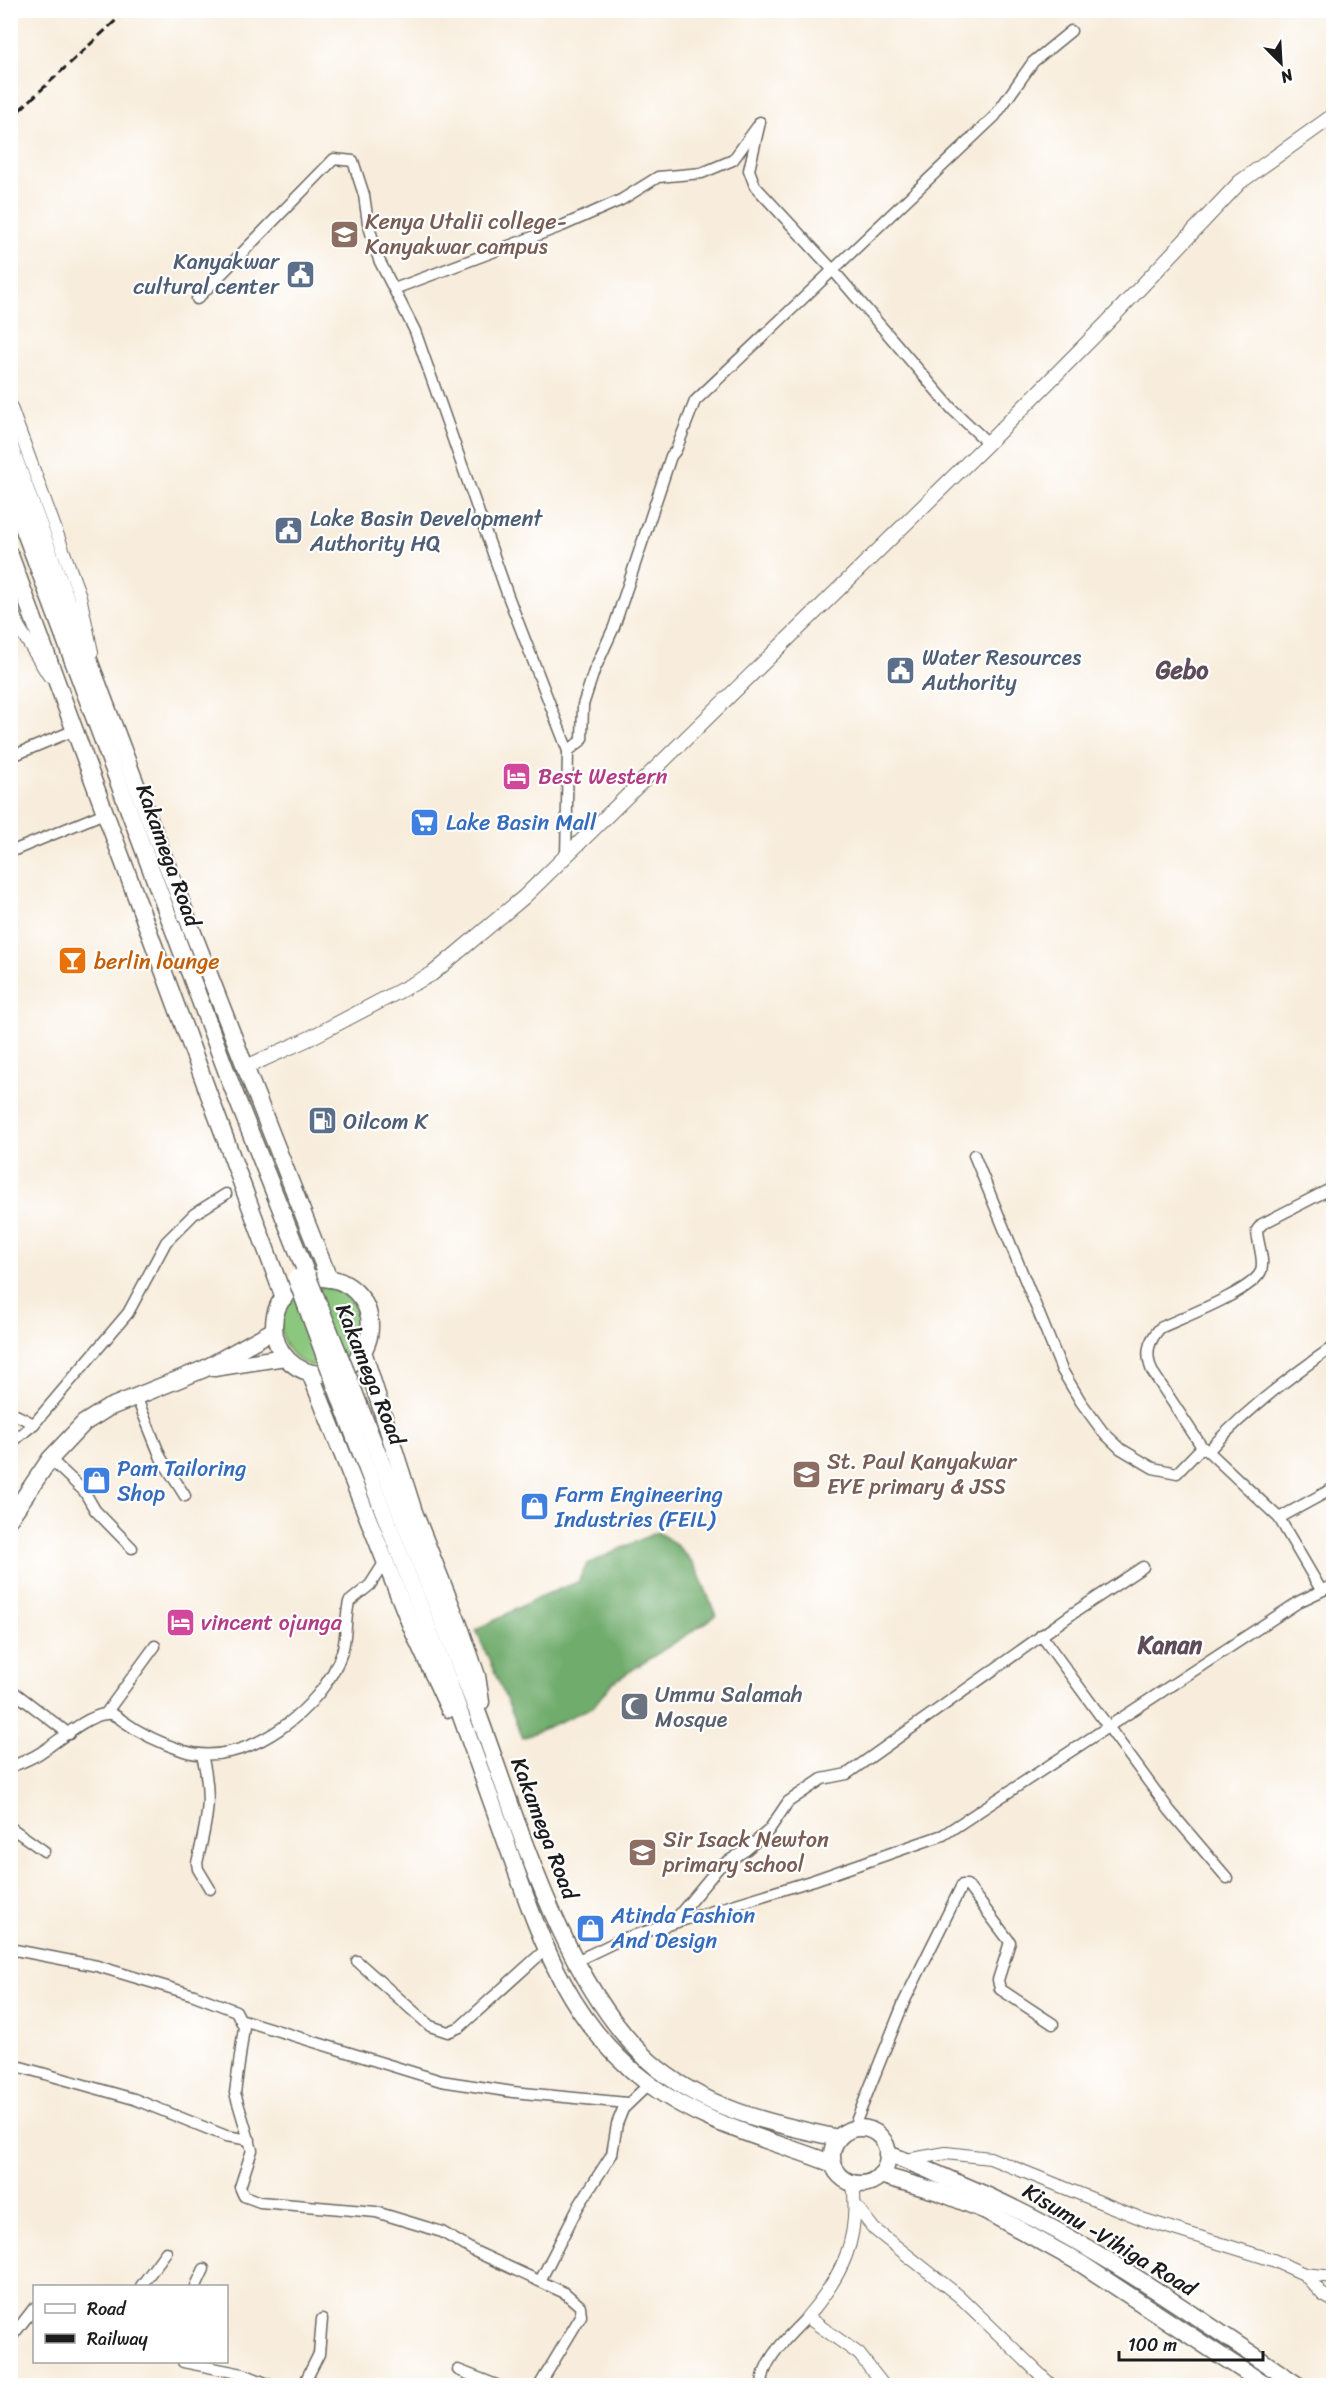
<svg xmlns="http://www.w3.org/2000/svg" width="1344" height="2396" font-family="Sriracha,sans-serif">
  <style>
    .green { fill: #8bc77d; stroke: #54724c; stroke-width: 1.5 }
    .forest { fill: #70ac6c; stroke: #466444; stroke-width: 1.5 }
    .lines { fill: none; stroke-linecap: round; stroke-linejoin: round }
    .minor-casing { stroke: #69655f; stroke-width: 13 }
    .tertiary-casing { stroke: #69655f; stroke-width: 14 }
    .secondary-casing { stroke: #69655f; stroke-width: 16 }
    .primary-casing { stroke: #69655f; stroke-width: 19 }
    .trunk-casing { stroke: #69655f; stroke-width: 19 }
    .minor { stroke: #fff; stroke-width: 10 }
    .tertiary { stroke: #fff; stroke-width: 12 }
    .secondary { stroke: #fff; stroke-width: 14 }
    .primary { stroke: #fff; stroke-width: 16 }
    .trunk { stroke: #fff; stroke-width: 16 }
    .rail { stroke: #1c1c1c; stroke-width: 3; stroke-dasharray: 9 4.5; stroke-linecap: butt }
    .trunk-bridge-casing { stroke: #69655f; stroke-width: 19; stroke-linecap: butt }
    .trunk-bridge { stroke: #fff; stroke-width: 16 }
    .labels { text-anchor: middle; stroke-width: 4.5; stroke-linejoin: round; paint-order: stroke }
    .education-label { font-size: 22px; fill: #785e54; stroke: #fff; text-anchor: start }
    .service-label { font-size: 22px; fill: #4e5e75; stroke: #fff; text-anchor: start }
    .hotel-label { font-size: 22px; fill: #b23c85; stroke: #fff; text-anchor: start }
    .shop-label { font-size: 22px; fill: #366cbe; stroke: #fff; text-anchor: start }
    .street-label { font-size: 22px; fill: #1c1c1c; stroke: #fff }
    .food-label { font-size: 22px; fill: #c56008; stroke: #fff; text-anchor: start }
    .worship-label { font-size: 22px; fill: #5b616d; stroke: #fff; text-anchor: start }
    .neighbourhood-label { font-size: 24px; font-weight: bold; fill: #5e4c58; stroke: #fff }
  </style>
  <rect width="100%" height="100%" fill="#fff"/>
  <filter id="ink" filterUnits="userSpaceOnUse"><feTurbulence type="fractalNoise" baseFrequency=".0167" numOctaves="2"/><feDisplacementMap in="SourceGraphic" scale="12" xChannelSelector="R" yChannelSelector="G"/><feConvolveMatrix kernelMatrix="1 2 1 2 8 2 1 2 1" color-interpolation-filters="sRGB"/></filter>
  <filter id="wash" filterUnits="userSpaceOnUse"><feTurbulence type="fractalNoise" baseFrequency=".008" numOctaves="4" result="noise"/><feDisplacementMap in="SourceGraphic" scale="24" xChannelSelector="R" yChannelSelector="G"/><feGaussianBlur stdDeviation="1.35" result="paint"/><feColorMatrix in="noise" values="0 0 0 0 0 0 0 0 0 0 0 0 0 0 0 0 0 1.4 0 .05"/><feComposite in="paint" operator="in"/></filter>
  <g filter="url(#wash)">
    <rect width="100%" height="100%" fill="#f8eddc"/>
    <circle class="green" cx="321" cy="1327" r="40"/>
    <path class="forest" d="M 657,1532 C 697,1555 699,1575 716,1616 L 612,1683 L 593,1707 L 523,1738 L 476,1630 L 539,1597 L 578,1582 L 587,1564 Z"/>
  </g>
  <g filter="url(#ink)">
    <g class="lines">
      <defs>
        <g id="minor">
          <polyline points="760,122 749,170 755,186 832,269 952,409 988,443"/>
          <polyline points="394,289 562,226 621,200 658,177 702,173 733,160 757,127"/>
          <polyline points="197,299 334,159 353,161 364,195 368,223 379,260 415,331 508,596 568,751 566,858"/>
          <polyline points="568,751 582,740 583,705 594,671 614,627 671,456 676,450 695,401 995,116 1033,62 1071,31"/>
          <polyline points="10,757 75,730"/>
          <polyline points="10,852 107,812"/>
          <path d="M 974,1155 L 1062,1370 L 1081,1402 L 1103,1432 L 1121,1449 L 1153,1468 L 1177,1473 L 1202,1447 L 1208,1451 C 1245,1411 1289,1377 1334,1346"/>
          <polyline points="136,1396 161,1458 185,1496"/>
          <polyline points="10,1412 34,1424"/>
          <polyline points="10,1444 34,1424 128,1313 166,1242 194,1214 226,1194"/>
          <path d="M 1202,1447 L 1152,1371 C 1145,1353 1148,1342 1160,1328 C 1181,1318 1253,1291 1261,1271 C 1265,1259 1257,1242 1257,1230 L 1262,1224 L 1334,1187"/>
          <polyline points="1208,1451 1279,1518 1321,1590"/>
          <polyline points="50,1459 84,1491 95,1510 132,1548"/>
          <polyline points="1279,1518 1334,1488"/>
          <polyline points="1041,1635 1170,1811 1227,1878"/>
          <polyline points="10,1689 69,1734"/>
          <polyline points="106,1713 155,1646"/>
          <path d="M 202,1755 C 213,1799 207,1820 197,1863 L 198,1869 L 210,1889"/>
          <path d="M 10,1767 C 20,1763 31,1759 40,1753 C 56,1743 87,1715 106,1714 C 113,1713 118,1717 123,1721 C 141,1734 163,1744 184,1751 C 245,1770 324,1708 342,1652 C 347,1636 345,1619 349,1602 L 370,1585 L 386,1560"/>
          <polyline points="10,1827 44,1851"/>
          <polyline points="674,1921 719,1867 746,1850 769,1830 788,1802 822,1779 847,1774 1072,1614 1143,1567"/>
          <polyline points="10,1949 97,1966 194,1995 236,2011 244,2027 235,2093 252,2150 240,2187 244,2196 260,2202 376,2212 442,2232 474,2251 565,2293 580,2306 581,2316 539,2386"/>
          <polyline points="357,1961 430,2026 448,2032 460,2027 545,1950"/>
          <polyline points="576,1961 622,1939 814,1880 943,1835 1300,1601 1334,1585"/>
          <polyline points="243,2020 441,2081 513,2092 627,2103"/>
          <polyline points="10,2064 134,2099 226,2136 250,2140"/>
          <polyline points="853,2129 904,2002 962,1885 967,1885 1010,1942 998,1980 1000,1989 1053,2024"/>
          <polyline points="540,2281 578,2207 612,2154 617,2124 623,2109 649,2084"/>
          <polyline points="141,2286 166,2252"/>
          <polyline points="196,2286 204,2269"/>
          <polyline points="10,2339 34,2308"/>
          <polyline points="183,2362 243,2374 273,2386"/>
          <polyline points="458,2370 499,2386"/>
          <polyline points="303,2386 319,2354 322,2319"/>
          <path d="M 762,2386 C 762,2358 790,2336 807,2317"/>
        </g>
        <g id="tertiary">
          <polyline points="10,405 80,596 92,652"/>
          <polyline points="10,605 18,626 49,676"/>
          <polyline points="906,2160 946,2153 990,2158 1145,2220 1273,2260 1304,2274 1334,2277"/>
          <path d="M 853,2183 C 860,2239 843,2275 807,2317 L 859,2354 L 884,2386"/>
          <polyline points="856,2206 874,2229 959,2296 1052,2386"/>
          <polyline points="1304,2274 1323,2295 1334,2301"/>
        </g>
        <polyline id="secondary" points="244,1068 308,1039 432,974 524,897 988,443 1105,325 1240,182 1334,115"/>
        <g id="primary">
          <polyline points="214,1368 285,1357"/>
          <polyline points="10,1518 50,1459 84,1423 108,1408 204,1369 274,1330"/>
        </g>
        <g id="trunk">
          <path d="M 10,447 C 112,726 219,1003 329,1279"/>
          <polyline points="10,492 233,1089 307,1275"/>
          <polyline points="10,555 284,1298"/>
          <circle cx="322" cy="1326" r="48"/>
          <polyline points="363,1351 414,1512 461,1630 477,1676 481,1702"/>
          <polyline points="310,1373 413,1631 449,1709"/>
          <path d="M 349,1379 C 391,1489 435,1600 477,1711 C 518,1821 562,1981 649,2061 C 701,2108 772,2124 838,2138"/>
          <path d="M 335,1384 C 371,1482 410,1579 447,1677 C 468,1735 489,1794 510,1853 C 542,1943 569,2024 649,2084 C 702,2124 772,2140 833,2164"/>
          <circle cx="860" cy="2156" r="28"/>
          <path d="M 887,2154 C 909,2161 930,2171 951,2180 C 1077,2231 1186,2310 1299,2386"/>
          <polyline points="880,2175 939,2192 986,2211 1080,2263 1267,2386"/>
        </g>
      </defs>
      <use href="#minor" class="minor-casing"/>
      <use href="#tertiary" class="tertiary-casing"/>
      <use href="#secondary" class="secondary-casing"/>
      <use href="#primary" class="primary-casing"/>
      <use href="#trunk" class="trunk-casing"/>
      <use href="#minor" class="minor"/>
      <use href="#tertiary" class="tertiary"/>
      <use href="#secondary" class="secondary"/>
      <use href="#primary" class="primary"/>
      <use href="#trunk" class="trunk"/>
      <polyline class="rail" points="10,119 127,10"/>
      <defs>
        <g id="trunk-bridge">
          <polyline points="307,1275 349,1379"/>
          <polyline points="296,1278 335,1384"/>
        </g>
      </defs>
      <use href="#trunk-bridge" class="trunk-bridge-casing"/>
      <use href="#trunk-bridge" class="trunk-bridge"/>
    </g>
  </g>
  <defs>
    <symbol id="university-square" viewBox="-11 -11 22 22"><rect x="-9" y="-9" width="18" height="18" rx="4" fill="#8d6e63" stroke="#fff"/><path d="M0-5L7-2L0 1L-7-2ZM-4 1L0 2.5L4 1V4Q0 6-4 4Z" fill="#fff"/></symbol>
    <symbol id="civic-square" viewBox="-11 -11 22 22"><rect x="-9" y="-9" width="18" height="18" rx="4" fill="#5c6f8a" stroke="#fff"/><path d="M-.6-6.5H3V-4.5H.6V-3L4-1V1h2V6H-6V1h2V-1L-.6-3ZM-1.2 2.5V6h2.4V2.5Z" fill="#fff"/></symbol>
    <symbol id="hotel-square" viewBox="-11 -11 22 22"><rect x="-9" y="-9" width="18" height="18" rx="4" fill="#d1479c" stroke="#fff"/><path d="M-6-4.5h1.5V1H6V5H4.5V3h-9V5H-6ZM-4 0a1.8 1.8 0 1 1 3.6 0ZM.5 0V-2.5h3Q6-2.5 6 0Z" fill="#fff"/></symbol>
    <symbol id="supermarket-square" viewBox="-11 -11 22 22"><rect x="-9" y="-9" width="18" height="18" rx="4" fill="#3f7fe0" stroke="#fff"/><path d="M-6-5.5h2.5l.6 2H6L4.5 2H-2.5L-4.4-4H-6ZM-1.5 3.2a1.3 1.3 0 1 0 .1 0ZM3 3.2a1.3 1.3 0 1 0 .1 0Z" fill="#fff"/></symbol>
    <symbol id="bar-square" viewBox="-11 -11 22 22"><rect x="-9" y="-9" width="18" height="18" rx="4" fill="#e8710a" stroke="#fff"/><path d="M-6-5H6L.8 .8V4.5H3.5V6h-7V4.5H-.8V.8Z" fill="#fff"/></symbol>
    <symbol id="fuel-square" viewBox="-11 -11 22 22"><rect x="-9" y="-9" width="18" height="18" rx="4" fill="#5c6f8a" stroke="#fff"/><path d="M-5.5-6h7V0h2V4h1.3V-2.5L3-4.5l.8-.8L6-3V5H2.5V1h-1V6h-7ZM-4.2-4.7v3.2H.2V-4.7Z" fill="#fff"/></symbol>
    <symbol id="school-square" viewBox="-11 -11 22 22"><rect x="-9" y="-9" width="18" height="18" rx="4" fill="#8d6e63" stroke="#fff"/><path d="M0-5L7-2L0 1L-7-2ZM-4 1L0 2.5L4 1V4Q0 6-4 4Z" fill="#fff"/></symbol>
    <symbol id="shop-square" viewBox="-11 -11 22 22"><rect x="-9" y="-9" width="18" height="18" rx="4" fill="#3f7fe0" stroke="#fff"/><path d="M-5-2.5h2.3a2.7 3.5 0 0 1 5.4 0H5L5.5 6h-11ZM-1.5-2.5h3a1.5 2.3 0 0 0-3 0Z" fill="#fff"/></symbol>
    <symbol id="mosque-square" viewBox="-11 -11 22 22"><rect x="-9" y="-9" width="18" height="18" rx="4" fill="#6b7280" stroke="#fff"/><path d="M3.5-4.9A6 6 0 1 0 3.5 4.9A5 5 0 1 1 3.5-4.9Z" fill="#fff"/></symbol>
  </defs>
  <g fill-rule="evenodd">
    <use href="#university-square" x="328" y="218" width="33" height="33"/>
    <use href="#civic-square" x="284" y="258" width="33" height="33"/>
    <use href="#civic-square" x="272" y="514" width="33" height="33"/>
    <use href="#civic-square" x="884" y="654" width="33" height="33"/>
    <use href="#hotel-square" x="500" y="760" width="33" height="33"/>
    <use href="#supermarket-square" x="408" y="806" width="33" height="33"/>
    <use href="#bar-square" x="56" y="944" width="33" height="33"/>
    <use href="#fuel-square" x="306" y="1104" width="33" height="33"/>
    <use href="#school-square" x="790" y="1458" width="33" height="33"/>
    <use href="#shop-square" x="80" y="1464" width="33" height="33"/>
    <use href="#shop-square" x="518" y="1490" width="33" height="33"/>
    <use href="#hotel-square" x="164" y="1606" width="33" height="33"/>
    <use href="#mosque-square" x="618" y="1690" width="33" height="33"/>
    <use href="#school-square" x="626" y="1836" width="33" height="33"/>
    <use href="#shop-square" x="574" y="1912" width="33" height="33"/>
  </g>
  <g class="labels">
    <g class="education-label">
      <text x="365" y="229">Kenya Utalii college-<tspan x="365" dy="25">Kanyakwar campus</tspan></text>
      <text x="827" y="1469">St. Paul Kanyakwar<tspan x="827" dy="25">EYE primary &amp; JSS</tspan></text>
      <text x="663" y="1847">Sir Isack Newton<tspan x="663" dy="25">primary school</tspan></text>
    </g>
    <g class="service-label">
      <text x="279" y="269" text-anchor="end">Kanyakwar<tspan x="279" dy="25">cultural center</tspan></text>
      <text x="310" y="526">Lake Basin Development<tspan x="310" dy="25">Authority HQ</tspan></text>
      <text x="922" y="665">Water Resources<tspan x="922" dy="25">Authority</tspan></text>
      <text x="343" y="1129">Oilcom K</text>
    </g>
    <g class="hotel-label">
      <text x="538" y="784">Best Western</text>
      <text x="201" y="1630">vincent ojunga</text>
    </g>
    <g class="shop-label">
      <text x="446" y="830">Lake Basin Mall</text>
      <text x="117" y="1476">Pam Tailoring<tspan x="117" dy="25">Shop</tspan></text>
      <text x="555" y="1502">Farm Engineering<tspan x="555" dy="25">Industries (FEIL)</tspan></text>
      <text x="611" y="1923">Atinda Fashion<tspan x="611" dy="25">And Design</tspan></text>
    </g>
    <g class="street-label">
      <text transform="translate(169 855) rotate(70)" y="8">Kakamega Road</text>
      <text transform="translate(371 1374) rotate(68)" y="8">Kakamega Road</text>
      <text transform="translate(545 1828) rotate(69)" y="8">Kakamega Road</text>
      <text transform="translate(1110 2239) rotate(31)" y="8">Kisumu -Vihiga Road</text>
    </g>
    <g class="food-label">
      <text x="94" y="969">berlin lounge</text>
    </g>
    <g class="worship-label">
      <text x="655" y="1702">Ummu Salamah<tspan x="655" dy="25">Mosque</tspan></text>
    </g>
    <g class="neighbourhood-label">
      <text x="1182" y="678">Gebo</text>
      <text x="1170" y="1653">Kanan</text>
    </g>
  </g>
  <rect width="1344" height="2396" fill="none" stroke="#fff" stroke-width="36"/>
  <rect x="33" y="2285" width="195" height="78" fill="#ffffff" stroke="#a4a4a4" stroke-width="1.5"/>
  <rect x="45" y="2304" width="30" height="9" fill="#ffffff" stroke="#a4a4a4" stroke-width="1.5"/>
  <text x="87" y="2315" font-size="18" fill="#1c1c1c">Road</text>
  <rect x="45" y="2334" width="30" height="9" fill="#1c1c1c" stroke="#a4a4a4" stroke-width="1.5"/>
  <text x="87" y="2345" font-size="18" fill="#1c1c1c">Railway</text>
  <g transform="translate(1281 63) rotate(156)" stroke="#ffffff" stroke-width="4.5" paint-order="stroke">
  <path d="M0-4.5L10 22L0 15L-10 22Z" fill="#1c1c1c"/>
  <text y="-9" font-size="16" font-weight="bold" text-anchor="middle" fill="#1c1c1c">N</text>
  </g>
  <path d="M1119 2351v9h144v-9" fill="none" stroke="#1c1c1c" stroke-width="3"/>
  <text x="1128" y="2351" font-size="18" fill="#1c1c1c" stroke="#ffffff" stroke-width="4.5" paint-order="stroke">100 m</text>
</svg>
